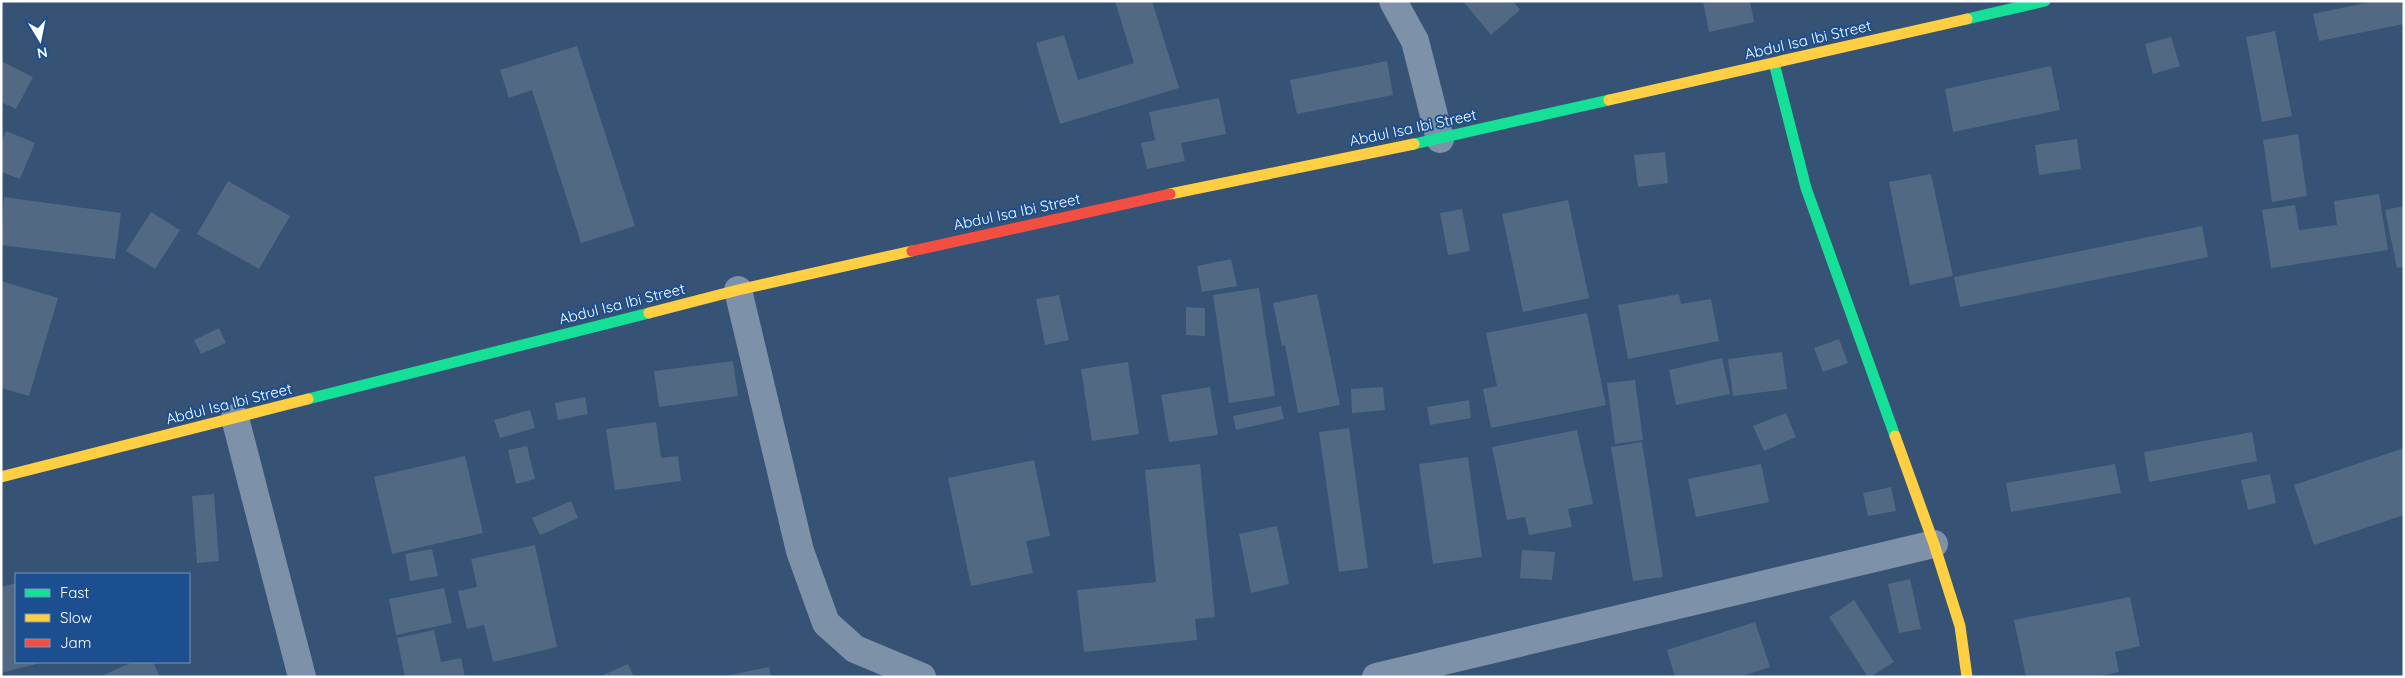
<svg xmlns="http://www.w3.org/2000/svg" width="2405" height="678" font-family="Quicksand,sans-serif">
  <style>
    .building { fill: #526984 }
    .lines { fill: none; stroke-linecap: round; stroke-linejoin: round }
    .street { stroke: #7d92a8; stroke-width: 28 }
    .fast { stroke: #16e098; stroke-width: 11 }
    .slow { stroke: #ffcf43; stroke-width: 11 }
    .jam { stroke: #f24e42; stroke-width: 11 }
    .labels { text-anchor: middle; stroke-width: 4; stroke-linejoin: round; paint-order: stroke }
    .street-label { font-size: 15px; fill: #fff; stroke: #1b4f8f }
  </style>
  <rect width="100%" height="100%" fill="#365274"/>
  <g class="building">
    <polygon points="1115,1 1152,1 1179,88 1060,124 1036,43 1064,35 1078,80 1134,63"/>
    <polygon points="1463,1 1513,1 1520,10 1491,35"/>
    <polygon points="1703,1 1750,1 1754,22 1709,32"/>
    <polygon points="2374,1 2404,1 2404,24 2319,41 2313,14"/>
    <polygon points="2275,31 2292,116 2262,122 2246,37"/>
    <polygon points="2171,37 2180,66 2153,74 2145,44"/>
    <polygon points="577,46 635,226 581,243 532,90 509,98 500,70"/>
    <polygon points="1,61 33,77 16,109 1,102"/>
    <polygon points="1387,61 1393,95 1297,114 1290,80"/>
    <polygon points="2051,66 2060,110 1953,132 1945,89"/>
    <polygon points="1219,98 1226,134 1181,143 1185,161 1147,169 1141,143 1155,140 1149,112"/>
    <polygon points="6,131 35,143 20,179 1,172 1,142"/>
    <polygon points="2298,134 2307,196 2272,202 2263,140"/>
    <polygon points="2077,139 2081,169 2039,175 2035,145"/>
    <polygon points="1665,152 1668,183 1638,187 1634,155"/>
    <polygon points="1931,174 1953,276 1910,285 1889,182"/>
    <polygon points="228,181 290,216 259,269 197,234"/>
    <polygon points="2379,194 2388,250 2271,268 2262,210 2295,205 2299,230 2337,225 2334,201"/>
    <polygon points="4,197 121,213 115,259 1,245"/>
    <polygon points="1568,200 1589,298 1523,312 1502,214"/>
    <polygon points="2404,206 2404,267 2397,268 2385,210"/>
    <polygon points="1462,209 1470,251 1448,255 1440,213"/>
    <polygon points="151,212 180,230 155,269 126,251"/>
    <polygon points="2202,226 2208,257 1960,307 1954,277"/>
    <polygon points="1231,259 1237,286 1202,292 1197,266"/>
    <polygon points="1,281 58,298 29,396 1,388"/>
    <polygon points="1259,288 1275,396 1229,403 1213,295"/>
    <polygon points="1317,294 1340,405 1298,413 1285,345 1282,346 1273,303"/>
    <polygon points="1679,294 1681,304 1711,299 1719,341 1628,359 1618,305"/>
    <polygon points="1059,295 1069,340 1045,345 1036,299"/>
    <polygon points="1186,307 1205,308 1205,336 1186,335"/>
    <polygon points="1587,313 1606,405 1491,428 1483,389 1497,386 1486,333"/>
    <polygon points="219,328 226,343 201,354 194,340"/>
    <polygon points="1839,339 1848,363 1823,372 1814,348"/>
    <polygon points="1782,352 1787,389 1733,396 1728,359"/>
    <polygon points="1722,358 1730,394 1676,405 1669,370"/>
    <polygon points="733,361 738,396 659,407 654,371"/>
    <polygon points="1128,362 1139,434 1092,441 1081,369"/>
    <polygon points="1635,380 1643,440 1615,444 1607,383"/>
    <polygon points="1210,387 1218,435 1169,442 1161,395"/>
    <polygon points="1383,387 1385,410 1352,413 1351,389"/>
    <polygon points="585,397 588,414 558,420 555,403"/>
    <polygon points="1469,400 1471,418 1430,425 1427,407"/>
    <polygon points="1281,406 1284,419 1236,430 1233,416"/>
    <polygon points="530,410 535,428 500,438 494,420"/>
    <polygon points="1786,413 1796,437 1764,451 1753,426"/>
    <polygon points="656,422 661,458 678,456 681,481 615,490 606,429"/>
    <polygon points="1349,428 1368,568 1339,572 1319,432"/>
    <polygon points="1577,430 1593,504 1568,509 1572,527 1529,535 1525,517 1507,520 1492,447"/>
    <polygon points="2252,432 2257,461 2149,482 2144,452"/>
    <polygon points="1642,442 1663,577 1633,581 1611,447"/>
    <polygon points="527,446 535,479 516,484 508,450"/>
    <polygon points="2404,448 2404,515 2314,545 2294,485"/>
    <polygon points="465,456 483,533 392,554 374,477"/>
    <polygon points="1468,457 1482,557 1433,564 1419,464"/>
    <polygon points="1034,460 1050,536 1026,541 1033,573 971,586 948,478"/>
    <polygon points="1200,464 1215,617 1195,619 1197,640 1084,652 1077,590 1156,582 1145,470"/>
    <polygon points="1761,464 1769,502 1696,517 1688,479"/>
    <polygon points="2115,464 2121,493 2011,512 2006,483"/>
    <polygon points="2270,474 2276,503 2248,510 2241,480"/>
    <polygon points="1891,487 1896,511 1868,516 1863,493"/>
    <polygon points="214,494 219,561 197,563 192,496"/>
    <polygon points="571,501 578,518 540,535 532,518"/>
    <polygon points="1277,526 1289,584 1251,593 1239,534"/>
    <polygon points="535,545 557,647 493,662 484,625 467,629 458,591 477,587 471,559"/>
    <polygon points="432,549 438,576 410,581 405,554"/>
    <polygon points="1522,550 1555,552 1552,580 1520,578"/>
    <polygon points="1910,579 1921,629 1899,633 1888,584"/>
    <polygon points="16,583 16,662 44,662 1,673 1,587"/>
    <polygon points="444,588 452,623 396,635 389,599"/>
    <polygon points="2130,597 2140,646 2115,652 2119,672 2095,677 2026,677 2014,620"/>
    <polygon points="1854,600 1894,662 1870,677 1868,677 1829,617"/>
    <polygon points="1755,622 1770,667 1740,677 1675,677 1667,650"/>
    <polygon points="434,630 441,662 461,658 465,677 405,677 397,638"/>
    <polygon points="133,662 153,662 160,677 99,677"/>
    <polygon points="628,664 634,677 599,677"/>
    <polygon points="769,667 771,677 726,677 725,676"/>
  </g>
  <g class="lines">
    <g class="street">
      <polyline points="1393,1 1415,41 1440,139"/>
      <polyline points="738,290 800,551 826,623 855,649 922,677"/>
      <polyline points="235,418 302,677"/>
      <polyline points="1376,677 1934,544"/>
    </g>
    <g class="fast">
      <polyline points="1967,19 2045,1"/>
      <polyline points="1774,63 1806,188 1895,436"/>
      <polyline points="1414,144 1609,100"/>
      <polyline points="308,399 649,313"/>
    </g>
    <g class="slow">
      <polyline points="1609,100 1967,19"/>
      <polyline points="1170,194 1414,144"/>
      <polyline points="649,313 738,290 912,251"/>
      <polyline points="1895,436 1934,544 1960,626 1967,677"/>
      <polyline points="1,477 308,399"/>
    </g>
    <polyline class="jam" points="912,251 1170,194"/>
  </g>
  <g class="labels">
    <g class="street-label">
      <text transform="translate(1808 40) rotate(-13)" y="5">Abdul Isa Ibi Street</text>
      <text transform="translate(1413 128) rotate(-12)" y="5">Abdul Isa Ibi Street</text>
      <text transform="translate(1017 212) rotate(-12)" y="5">Abdul Isa Ibi Street</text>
      <text transform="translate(622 304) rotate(-14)" y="5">Abdul Isa Ibi Street</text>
      <text transform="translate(229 404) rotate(-14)" y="5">Abdul Isa Ibi Street</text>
    </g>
  </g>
  <rect width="2405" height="678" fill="none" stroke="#ffffff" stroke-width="5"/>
  <rect x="15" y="573" width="175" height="90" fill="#1b4f8f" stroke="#7695bc"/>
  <rect x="25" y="589" width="25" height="8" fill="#16e098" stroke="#7695bc"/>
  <text x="60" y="598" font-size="15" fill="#ffffff">Fast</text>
  <rect x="25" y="614" width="25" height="8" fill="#ffcf43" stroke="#7695bc"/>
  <text x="60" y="623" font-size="15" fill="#ffffff">Slow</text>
  <rect x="25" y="639" width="25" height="8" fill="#f24e42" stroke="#7695bc"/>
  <text x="60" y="648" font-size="15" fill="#ffffff">Jam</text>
  <g transform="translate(40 40) rotate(170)" stroke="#1b4f8f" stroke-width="4" paint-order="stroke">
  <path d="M0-4L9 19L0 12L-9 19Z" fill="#ffffff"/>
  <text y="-8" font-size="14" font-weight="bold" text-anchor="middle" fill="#ffffff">N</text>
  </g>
</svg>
